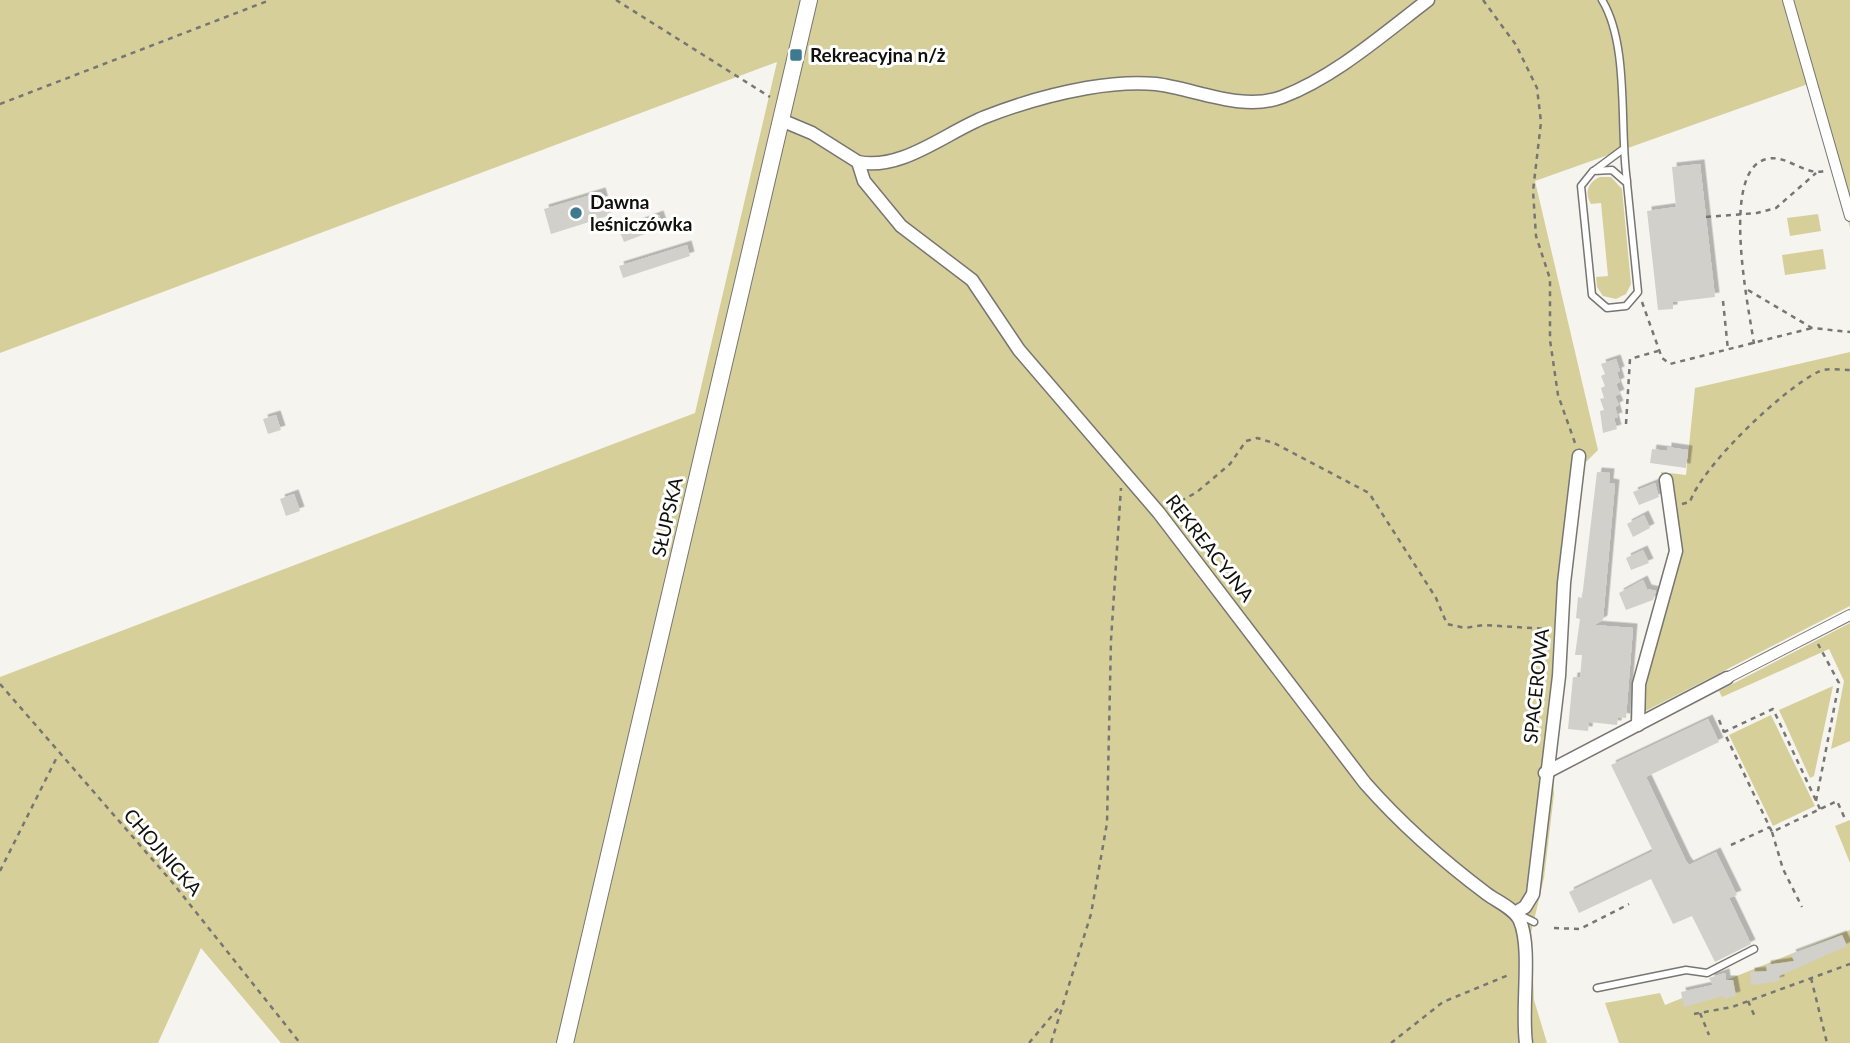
<svg xmlns="http://www.w3.org/2000/svg" width="1850" height="1043" font-family="Lato,sans-serif">
  <style>
    .green { fill: #d6cf9a }
    .building { fill: #d1d0cb; filter: url(#shadow) }
    .lines { fill: none; stroke-linecap: round; stroke-linejoin: round }
    .service-casing { stroke: #777671; stroke-width: 9 }
    .pedestrian-casing { stroke: #777671; stroke-width: 12 }
    .minor-casing { stroke: #777671; stroke-width: 15 }
    .tertiary-casing { stroke: #777671; stroke-width: 18 }
    .path { stroke: #777672; stroke-width: 2.5; stroke-dasharray: 5 5; stroke-linecap: butt }
    .service { stroke: #fff; stroke-width: 6 }
    .pedestrian { stroke: #fff; stroke-width: 10 }
    .minor { stroke: #fff; stroke-width: 12 }
    .tertiary { stroke: #fff; stroke-width: 16 }
    .poi-dot { fill: #3d7a90; stroke: #fffffe; stroke-width: 2.5 }
    .labels { text-anchor: middle; stroke-width: 6; stroke-linejoin: round; paint-order: stroke }
    .poi-label { font-size: 19px; font-weight: bold; fill: #0f0f0d; stroke: #fffffe; text-anchor: start }
    .street-label { font-size: 19px; fill: #0f0f0d; stroke: #fffffe }
  </style>
  <defs>
    <filter id="shadow"><feDropShadow dx="4.5" dy="-4.5" stdDeviation="0" flood-color="#0004"/></filter>
  </defs>
  <rect width="100%" height="100%" fill="#f5f4ee"/>
  <g class="green">
    <polygon points="0,0 1850,0 1850,228 1808,84 1535,181 1598,450 1585,463 1583,474 1567,619 1567,655 1552,763 1554,794 1544,878 1531,933 1534,1000 1547,1043 281,1043 201,948 158,1043 0,1043 0,677 695,413 777,62 0,353"/>
    <path d="M 1600,177 L 1611,177 L 1622,189 L 1631,284 L 1626,294 L 1616,299 L 1603,296 L 1597,287 L 1596,277 L 1608,276 L 1601,203 L 1591,204 C 1584,193 1588,182 1600,177 Z"/>
    <polygon points="1818,214 1821,231 1790,236 1787,218"/>
    <polygon points="1823,249 1826,269 1785,275 1782,255"/>
    <polygon points="1850,352 1850,606 1630,719 1634,682 1672,544 1661,472 1686,475 1695,388"/>
    <polygon points="1850,623 1850,741 1831,749 1844,681 1829,649 1722,697 1719,691"/>
    <polygon points="1833,686 1814,776 1810,778 1779,710"/>
    <polygon points="1771,715 1815,806 1773,826 1729,735"/>
    <polygon points="1850,820 1850,863 1835,826"/>
    <polygon points="1850,930 1850,1043 1619,1043 1605,1003 1660,993 1665,1005"/>
  </g>
  <g class="building">
    <polygon points="1700,164 1715,297 1673,302 1673,309 1658,310 1647,211 1676,207 1672,167"/>
    <polygon points="601,192 608,216 551,234 544,209"/>
    <polygon points="659,215 663,227 624,242 619,230"/>
    <polygon points="687,245 690,256 623,278 619,266"/>
    <polygon points="1616,359 1620,371 1617,372 1620,382 1616,384 1620,394 1615,396 1619,405 1615,407 1618,417 1614,418 1617,429 1603,433 1600,411 1604,410 1600,399 1604,398 1601,388 1605,386 1601,376 1605,374 1601,364"/>
    <polygon points="276,415 281,430 268,434 263,419"/>
    <polygon points="1667,447 1688,450 1686,468 1650,463 1652,449 1667,451"/>
    <polygon points="1597,472 1610,473 1609,483 1615,484 1603,620 1594,625 1633,628 1626,718 1618,717 1617,725 1589,722 1588,731 1568,729 1573,677 1580,677 1582,655 1575,655 1580,619 1576,618 1578,597 1582,598"/>
    <polygon points="1655,483 1659,497 1639,505 1633,492"/>
    <polygon points="294,494 300,511 286,516 280,499"/>
    <polygon points="1644,515 1650,528 1633,537 1627,524"/>
    <polygon points="1643,550 1649,563 1631,570 1626,558"/>
    <polygon points="1643,580 1647,589 1656,591 1653,600 1626,610 1619,593"/>
    <polygon points="1708,719 1719,742 1646,777 1686,861 1689,865 1716,852 1737,895 1729,898 1751,944 1715,962 1692,916 1673,924 1651,879 1579,913 1569,892 1653,851 1611,765"/>
    <polygon points="1842,935 1847,946 1779,976 1780,981 1751,985 1750,972 1767,971 1766,965 1794,961 1791,954"/>
    <polygon points="1725,973 1726,980 1733,980 1736,996 1724,999 1723,996 1684,1007 1681,992 1713,985 1709,978"/>
  </g>
  <g class="lines">
    <defs>
      <g id="service">
        <path d="M 1602,0 C 1630,46 1619,129 1627,181"/>
        <polyline points="1595,170 1622,150"/>
        <polygon points="1612,170 1627,183 1638,292 1626,306 1607,308 1592,295 1581,186 1593,171"/>
        <polyline points="1520,915 1534,922"/>
        <polyline points="1597,988 1686,970 1707,973 1754,949"/>
      </g>
      <g id="pedestrian">
        <polyline points="1788,0 1850,216"/>
        <polyline points="1727,678 1850,615"/>
      </g>
      <g id="minor">
        <path d="M 781,120 L 812,133 L 858,162 L 864,181 L 901,226 L 972,280 L 1019,350 L 1159,513 L 1365,783 C 1402,825 1443,861 1487,894 C 1498,902 1515,909 1520,921 C 1532,949 1521,1008 1526,1043"/>
        <path d="M 858,162 C 902,171 945,133 985,117 C 1018,104 1053,94 1087,88 C 1110,84 1133,82 1156,84 C 1196,89 1242,112 1282,97 C 1336,76 1382,35 1428,0"/>
        <polyline points="1638,725 1639,684 1676,551 1666,480"/>
        <polyline points="1545,773 1727,678"/>
        <polyline points="1515,913 1525,907 1533,894 1559,676 1564,583 1579,456"/>
      </g>
      <polyline id="tertiary" points="565,1043 809,0"/>
    </defs>
    <use href="#service" class="service-casing"/>
    <use href="#pedestrian" class="pedestrian-casing"/>
    <use href="#minor" class="minor-casing"/>
    <use href="#tertiary" class="tertiary-casing"/>
    <g class="path">
      <polyline points="616,0 770,97"/>
      <polyline points="1483,0 1516,45 1537,88 1541,122 1533,191 1536,236 1550,279 1550,340 1558,395 1575,443"/>
      <polyline points="0,104 270,0"/>
      <polyline points="1706,217 1757,213 1776,208 1816,173"/>
      <polyline points="1748,290 1812,328 1850,332"/>
      <polyline points="1723,301 1728,350"/>
      <polyline points="1642,302 1662,358 1670,364 1812,328"/>
      <path d="M 1754,344 C 1749,309 1719,169 1767,159 C 1787,154 1804,176 1824,171"/>
      <polyline points="1626,424 1630,359 1658,351"/>
      <path d="M 1682,504 L 1690,502 C 1702,466 1783,389 1818,372 C 1826,367 1841,370 1850,370"/>
      <polyline points="1172,506 1197,492 1230,464 1246,441 1257,438 1274,443 1369,493 1436,598 1447,624 1465,628 1484,625 1547,629"/>
      <polyline points="0,684 172,882 300,1043"/>
      <polyline points="1719,720 1724,732"/>
      <polyline points="1816,801 1839,683 1818,644"/>
      <polyline points="1820,809 1773,709 1724,732 1772,832 1837,801 1846,821"/>
      <polyline points="1772,832 1783,869 1802,907"/>
      <polyline points="1731,845 1770,827"/>
      <polyline points="0,871 58,755"/>
      <polyline points="1554,928 1580,929 1629,904"/>
      <polyline points="1811,978 1827,1043"/>
      <polyline points="1748,1001 1755,1017"/>
      <polyline points="1700,1013 1709,1035"/>
      <polyline points="1694,1014 1732,1007 1850,964"/>
      <polyline points="1029,1043 1061,1005"/>
      <polyline points="1051,1043 1091,914 1107,823 1111,640 1121,488"/>
      <polyline points="1391,1043 1443,1002 1511,974"/>
    </g>
    <use href="#service" class="service"/>
    <use href="#pedestrian" class="pedestrian"/>
    <use href="#minor" class="minor"/>
    <use href="#tertiary" class="tertiary"/>
  </g>
  <g class="poi-dot">
    <rect x="789" y="48" width="14" height="14" rx="3.5"/>
    <circle cx="576" cy="213" r="7"/>
  </g>
  <g class="labels">
    <g class="poi-label">
      <text x="810" y="62">Rekreacyjna n/ż</text>
      <text x="590" y="209">Dawna<tspan x="590" dy="22">leśniczówka</tspan></text>
    </g>
    <g class="street-label">
      <text transform="translate(667 517) rotate(-77)" y="7">SŁUPSKA</text>
      <text transform="translate(1210 548) rotate(52)" y="7">REKREACYJNA</text>
      <text transform="translate(1536 686) rotate(-84)" y="7">SPACEROWA</text>
      <text transform="translate(163 852) rotate(49)" y="7">CHOJNICKA</text>
    </g>
  </g>
</svg>
